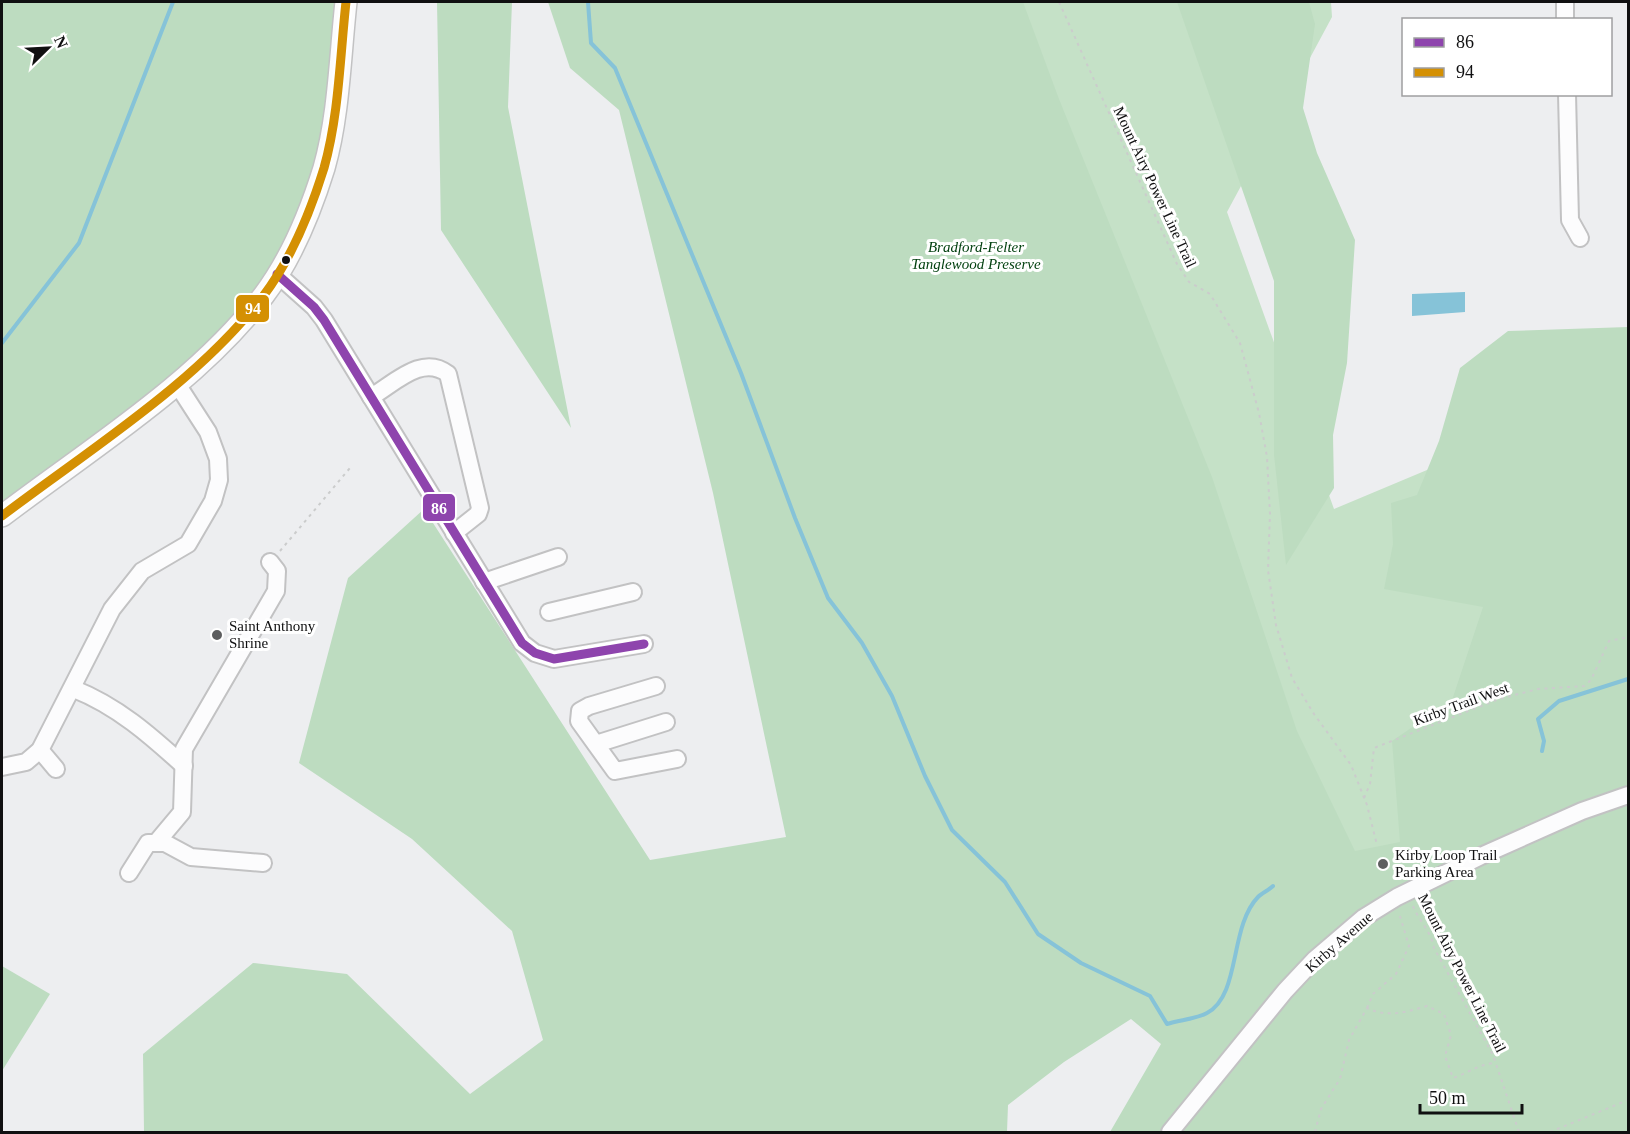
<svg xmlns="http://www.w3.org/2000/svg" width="1630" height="1134" font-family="Georgia,serif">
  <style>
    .green { fill: #c5e1c7 }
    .forest { fill: #bddcc0 }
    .water { fill: #86c3d8 }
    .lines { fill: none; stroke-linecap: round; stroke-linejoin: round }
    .stream { stroke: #86c3d8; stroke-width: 4 }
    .minor-casing { stroke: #c2c2c3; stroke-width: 20 }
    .major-casing { stroke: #c2c2c3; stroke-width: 24 }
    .path { stroke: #cbcccc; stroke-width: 2; stroke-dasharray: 3 4.5; stroke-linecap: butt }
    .minor { stroke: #fcfcfd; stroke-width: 16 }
    .major { stroke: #fcfcfd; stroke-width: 21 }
    .bus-1-casing { stroke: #fff; stroke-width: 14 }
    .bus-2-casing { stroke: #fff; stroke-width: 14 }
    .bus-1 { stroke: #8e44ad; stroke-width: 9 }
    .bus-2 { stroke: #d49003; stroke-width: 9 }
    .bus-dot { fill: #101011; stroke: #fff; stroke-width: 2 }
    .poi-dot { fill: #5d5e5f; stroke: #fff; stroke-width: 2 }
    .labels { text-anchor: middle; stroke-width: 6; stroke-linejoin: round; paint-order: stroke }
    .street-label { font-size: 15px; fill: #101011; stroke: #fff }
    .park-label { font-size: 15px; font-style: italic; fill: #034110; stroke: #fff }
    .poi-label { font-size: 15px; fill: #101011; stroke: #fff; text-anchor: start }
    .line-badge { stroke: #fff; stroke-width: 2 }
    .badge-label { font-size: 16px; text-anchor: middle; font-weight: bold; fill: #fff }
  </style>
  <rect width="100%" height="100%" fill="#edeef0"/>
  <polygon class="green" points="618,2 1331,2 1332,17 1227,212 1334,509 1601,397 1628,614 1355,894"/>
  <g class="forest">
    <polygon points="2,2 346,2 324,166 246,315 2,516"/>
    <polygon points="437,2 512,2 508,107 571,428 441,230"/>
    <polygon points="548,2 1023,2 1059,99 1212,477 1297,731 1355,851 1400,842 1392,741 1452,700 1483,607 1384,589 1393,544 1391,503 1417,495 1439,441 1460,368 1508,331 1628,327 1628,1132 1110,1132 1161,1044 1131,1019 1064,1062 1008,1105 1007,1132 144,1132 143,1054 253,963 347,974 470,1094 543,1040 512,931 412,839 299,763 348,578 424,509 650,860 786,837 713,493 619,110 570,68"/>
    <polygon points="1177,2 1309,2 1315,24 1303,108 1317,153 1355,240 1347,363 1333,435 1334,488 1286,565 1274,455 1274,281"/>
    <polygon points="2,966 50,994 2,1071"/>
  </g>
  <polygon class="water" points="1465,292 1465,312 1412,316 1412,294"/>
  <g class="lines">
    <g class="stream">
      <path d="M 588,2 L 591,43 L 615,68 L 741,373 L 795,518 L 828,598 L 862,643 L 892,696 L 925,776 L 952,830 L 1005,882 L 1038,934 L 1081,963 L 1150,996 L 1167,1024 C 1179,1020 1196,1019 1207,1013 C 1241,995 1229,927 1258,897 C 1262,893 1269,890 1273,886"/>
      <polyline points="2,343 79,243 173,2"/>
      <polyline points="1542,751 1544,741 1538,719 1559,701 1628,679"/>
    </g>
    <defs>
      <g id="minor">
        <polyline points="1565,2 1565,20"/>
        <polyline points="1567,94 1570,220 1580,238"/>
        <polyline points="277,274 314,307 324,320 522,643 535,653 554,659 644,644"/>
        <path d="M 371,397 C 395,383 422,354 448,374 L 480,508 L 478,514 L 454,533"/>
        <polyline points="484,582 558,557"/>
        <polyline points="549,612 633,592"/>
        <polyline points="656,686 589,706 580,711 579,721 615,771 677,759"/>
        <path d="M 74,689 C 117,706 150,735 184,766"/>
        <polyline points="596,744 666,722"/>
        <polyline points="40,750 56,769"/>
        <polyline points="2,767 26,762 40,750 112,609 142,571 188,544 213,501 219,480 218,459 208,432 177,384"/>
        <polyline points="156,843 182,812 184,749 276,591 277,571 270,562"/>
        <polyline points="129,873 148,843 165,843 191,857 263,863"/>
        <polyline points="1170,1132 1285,991 1315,959 1363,918 1397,897 1481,856 1582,811 1628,795"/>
      </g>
      <path id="major" d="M 2,516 C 90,449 197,383 264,295 C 291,259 311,210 324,168 C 339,115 340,56 346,2"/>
    </defs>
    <use href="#minor" class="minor-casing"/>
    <use href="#major" class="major-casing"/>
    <g class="path">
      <polyline points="1059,2 1177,264 1189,282 1210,294 1240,343 1259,413 1267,457 1270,514 1268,570 1276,625 1292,678 1314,714 1351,765 1367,805 1377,845"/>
      <polyline points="280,551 350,468"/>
      <polyline points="1364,798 1370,784 1374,748 1499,699 1538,689 1584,686 1591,680 1609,641 1628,637"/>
      <path d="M 1413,906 C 1419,921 1432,933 1434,948 L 1493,1055 L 1519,1132"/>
      <polyline points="1367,1008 1373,994 1396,974 1409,946 1399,913"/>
      <path d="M 1315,1132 L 1321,1109 L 1340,1079 L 1349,1040 L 1367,1008 C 1388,1018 1406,1012 1427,1006 L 1444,1014 L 1451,1035 L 1445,1056 L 1453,1078 C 1468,1073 1481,1063 1496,1063"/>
      <polyline points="1550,1132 1628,1100"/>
    </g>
    <use href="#minor" class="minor"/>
    <use href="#major" class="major"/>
    <defs>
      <polyline id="bus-1" points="277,274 314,307 324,320 522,643 535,653 554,659 644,644"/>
      <path id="bus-2" d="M 2,516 C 90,449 197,383 264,295 C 291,259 311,210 324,168 C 339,115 340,56 346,2"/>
    </defs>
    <use href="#bus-1" class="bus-1-casing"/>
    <use href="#bus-2" class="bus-2-casing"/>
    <use href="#bus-1" class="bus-1"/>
    <use href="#bus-2" class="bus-2"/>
  </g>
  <circle class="bus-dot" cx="286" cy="260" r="5"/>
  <g class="poi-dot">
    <circle cx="217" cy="635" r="6"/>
    <circle cx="1383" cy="864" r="6"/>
  </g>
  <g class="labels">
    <g class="street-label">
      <text transform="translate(1155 187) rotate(65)" y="5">Mount Airy Power Line Trail</text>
      <text transform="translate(1461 704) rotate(-20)" y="5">Kirby Trail West</text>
      <text transform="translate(1339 942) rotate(-41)" y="5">Kirby Avenue</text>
      <text transform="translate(1462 973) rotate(63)" y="5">Mount Airy Power Line Trail</text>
    </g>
    <g class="park-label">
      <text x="976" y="252">Bradford-Felter<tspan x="976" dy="17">Tanglewood Preserve</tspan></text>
    </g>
    <g class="poi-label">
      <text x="229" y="631">Saint Anthony<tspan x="229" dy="17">Shrine</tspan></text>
      <text x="1395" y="860">Kirby Loop Trail<tspan x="1395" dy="17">Parking Area</tspan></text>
    </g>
  </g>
  <g class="line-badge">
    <rect x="235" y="294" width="35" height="29" rx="6" fill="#d49003"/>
    <rect x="422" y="493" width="34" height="29" rx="6" fill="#8e44ad"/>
  </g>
  <g class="badge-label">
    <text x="253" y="314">94</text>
    <text x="439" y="514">86</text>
  </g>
  <rect width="1630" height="1134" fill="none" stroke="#101011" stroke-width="6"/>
  <rect x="1402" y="18" width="210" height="78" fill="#ffffff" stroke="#9f9fa0" stroke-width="1.5"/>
  <rect x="1414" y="38" width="30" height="9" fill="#8e44ad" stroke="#9f9fa0" stroke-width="1.5"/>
  <text x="1456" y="48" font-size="18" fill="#101011">86</text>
  <rect x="1414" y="68" width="30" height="9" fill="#d49003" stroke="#9f9fa0" stroke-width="1.5"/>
  <text x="1456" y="78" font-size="18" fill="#101011">94</text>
  <g transform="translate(48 48) rotate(66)" stroke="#ffffff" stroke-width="4.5" paint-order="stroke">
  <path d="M0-4.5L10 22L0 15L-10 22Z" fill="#101011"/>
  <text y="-9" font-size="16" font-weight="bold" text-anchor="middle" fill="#101011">N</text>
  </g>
  <path d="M1420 1104v9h102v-9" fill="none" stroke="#101011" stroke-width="3"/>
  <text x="1429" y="1104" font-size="18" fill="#101011" stroke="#ffffff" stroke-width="4.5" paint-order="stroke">50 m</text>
</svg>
